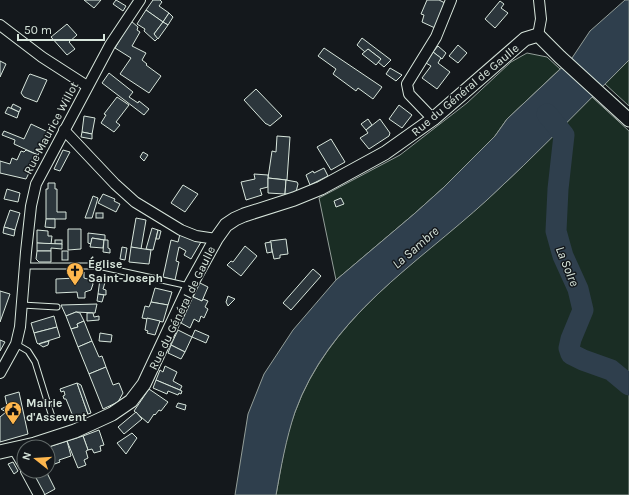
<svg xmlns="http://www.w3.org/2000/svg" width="629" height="495" font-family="Karla,sans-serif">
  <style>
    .green { fill: #1a2d24; stroke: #939e99 }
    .water { fill: #2f3f4d; stroke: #939e99 }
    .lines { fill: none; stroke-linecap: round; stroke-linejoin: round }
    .river { stroke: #2f3f4d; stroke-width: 21 }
    .building { fill: #2c363c; stroke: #d8e6dc }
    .service-casing { stroke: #d8e6dc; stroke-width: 7 }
    .minor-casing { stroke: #d8e6dc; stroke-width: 12 }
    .tertiary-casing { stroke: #d8e6dc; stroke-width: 15 }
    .service { stroke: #14181c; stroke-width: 5 }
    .minor { stroke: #14181c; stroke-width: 10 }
    .tertiary { stroke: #14181c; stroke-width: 13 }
    .labels { text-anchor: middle; stroke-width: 3; stroke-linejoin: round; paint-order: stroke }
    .street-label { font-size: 12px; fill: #d8e6dc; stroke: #14181c }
    .poi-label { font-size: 12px; font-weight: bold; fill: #d8e6dc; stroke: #14181c; text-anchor: start }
    .water-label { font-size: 13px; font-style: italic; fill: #d8e6dc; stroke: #14181c }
  </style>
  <rect width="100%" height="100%" fill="#14181c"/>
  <g class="green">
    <polygon points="527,53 547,57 560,69 507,119 495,136 443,188 414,214 336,280 319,198 400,155 467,103 511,62"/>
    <polygon points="629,60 629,106 605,84"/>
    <path d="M 592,97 L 629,131 L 629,495 L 276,495 C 281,467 285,438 295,412 C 327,324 406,270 474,211 C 515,176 553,135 592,97 Z"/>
  </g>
  <path class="water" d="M 625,0 L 629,0 L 629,60 C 582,107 536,155 487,200 C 416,265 329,317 295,412 C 286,439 281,467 276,495 L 235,495 L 248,414 L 264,374 L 293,330 L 336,280 L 414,214 L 443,188 L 495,136 L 507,119 L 572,58 L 590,31 Z"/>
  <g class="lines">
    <polyline class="river" points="547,114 564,135 558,189 556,231 563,256 578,289 583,310 571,339 569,348 571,354 583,360 611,370 629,385"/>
  </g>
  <g class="building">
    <polygon points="84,0 101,0 94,8"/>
    <polygon points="116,0 126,6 123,11 113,4"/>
    <polygon points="153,0 160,0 162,2 159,6 169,13 163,22 146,10"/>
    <polygon points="427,0 439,0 447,4 435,28 422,22 424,15 421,14"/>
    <polygon points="500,1 504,4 501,8 508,13 495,28 485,19"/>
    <polygon points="146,10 163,22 154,34 158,38 155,41 144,31 145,29 137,24"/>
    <polygon points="169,13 173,17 168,25 163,22"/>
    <polygon points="131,21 138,27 137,30 140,32 132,46 146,53 142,60 147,64 146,65 161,76 149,93 120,74 131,58 115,48"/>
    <polygon points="163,22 168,25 158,39 154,34"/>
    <polygon points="67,24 77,35 69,42 75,49 67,55 51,37"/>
    <polygon points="362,38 391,60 384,67 378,62 381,59 368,49 365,52 357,45"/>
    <polygon points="458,45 467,53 458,63 449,56"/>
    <polygon points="438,46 446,53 442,59 433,52"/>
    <polygon points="324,48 382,87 373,99 358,88 356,91 333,74 336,69 318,56"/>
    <polygon points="368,49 381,59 376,65 362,54"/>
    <polygon points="433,52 441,58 438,63 450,72 437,89 422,78 431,66 426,63"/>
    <polygon points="0,61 6,64 0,77"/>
    <polygon points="390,68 402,75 396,81 386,74"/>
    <polygon points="109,73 133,92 129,97 138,103 139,101 149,109 144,115 102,83"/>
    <polygon points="30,74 47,80 37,102 24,97 21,93 29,75"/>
    <polygon points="256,89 282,116 270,126 267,124 266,124 244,100"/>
    <polygon points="117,97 129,105 116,122 120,125 114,132 101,123 106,115 104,114"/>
    <polygon points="13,104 21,108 19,112 11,108"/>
    <polygon points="399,105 412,115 402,128 389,119"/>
    <polygon points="8,107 19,112 17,118 5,113"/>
    <polygon points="84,116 95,118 92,134 82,132"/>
    <polygon points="368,119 372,125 366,130 361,124"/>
    <polygon points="380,119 390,133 389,136 369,149 360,138 368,133 366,130"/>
    <polygon points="31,124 48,132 38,155 14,144 15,140 2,135 4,131 24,139"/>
    <polygon points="82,132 92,134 92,139 81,137"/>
    <polygon points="277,136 290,137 287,180 268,178 272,151 276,152"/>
    <polygon points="331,139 345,162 331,170 317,147"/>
    <polygon points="26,150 38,155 26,179 0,173 0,161 10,164 12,158 17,160 21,151 24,152"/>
    <polygon points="63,150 70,152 60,171 54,169"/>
    <polygon points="143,152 148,155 144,161 140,157"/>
    <polygon points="324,168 328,176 310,185 306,175 313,171 314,173"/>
    <polygon points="254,174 268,175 268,187 260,189 262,195 246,200 241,182 255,179"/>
    <polygon points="268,178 286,180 285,194 268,193"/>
    <polygon points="286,180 297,182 298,184 296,192 292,194 285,194"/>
    <polygon points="48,183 55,183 55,189 57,189 57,212 66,212 66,219 46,219 46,189 48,189"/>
    <polygon points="183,185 198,194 185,212 171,203"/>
    <polygon points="7,189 20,193 18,202 4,199"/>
    <polygon points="103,194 115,199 114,201 120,204 116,212 98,203"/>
    <polygon points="93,196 98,198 92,218 85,218"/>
    <polygon points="341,198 344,204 336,207 334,201"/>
    <polygon points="10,210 20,213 15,230 4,227"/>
    <rect x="96" y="213" width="7" height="5"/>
    <polygon points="136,218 146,220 141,249 131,247"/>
    <polygon points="46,219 55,219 55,228 45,227"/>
    <polygon points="4,227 15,230 14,236 3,233"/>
    <polygon points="152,228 158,230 153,250 146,249"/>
    <polygon points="68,229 81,229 81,249 68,250"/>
    <polygon points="37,230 48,231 48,236 52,236 51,244 37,243"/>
    <polygon points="158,230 161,231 159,239 156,239"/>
    <polygon points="88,233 105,235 105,240 92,238 91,244 88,243"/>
    <polygon points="180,234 201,242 191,259 184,255 186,251 179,247 176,261 179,262 175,280 163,277 171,240 178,242"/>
    <polygon points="92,238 104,240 103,248 90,247"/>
    <polygon points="286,239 288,254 280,255 280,258 274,259 270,241"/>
    <rect x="55" y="240" width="7" height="4"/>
    <polygon points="104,240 108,240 108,248 110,249 110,253 103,252"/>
    <polygon points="271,242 272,252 267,253 265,243"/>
    <polygon points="37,243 62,244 62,249 51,248 51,251 37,251"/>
    <polygon points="245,246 257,256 241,276 227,265 231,261 233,262"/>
    <polygon points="122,247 127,248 125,260 120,259"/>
    <polygon points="131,247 151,250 149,264 129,262"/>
    <polygon points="37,251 51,251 51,262 39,262 36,259"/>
    <rect x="62" y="251" width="6" height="9"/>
    <polygon points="313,269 321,276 291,310 283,303"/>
    <polygon points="84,272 84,278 91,280 93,284 91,290 85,292 85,298 78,298 77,292 56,293 56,279 76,278 76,273"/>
    <polygon points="100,279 106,279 103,289 106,290 106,295 98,294"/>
    <polygon points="200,283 208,287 202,301 193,297"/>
    <polygon points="155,288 172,292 168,305 151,302"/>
    <polygon points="0,291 10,294 0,322"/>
    <polygon points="98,294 104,295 102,302 97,301"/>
    <polygon points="228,296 235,299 228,306 226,302"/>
    <polygon points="193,297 202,301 203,299 208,301 205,307 208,309 204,318 201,316 199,322 194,319 190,328 181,323"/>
    <polygon points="151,302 168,305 163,322 142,318 145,306 149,307"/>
    <polygon points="97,304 95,313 76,312 66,316 61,305"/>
    <polygon points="76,312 80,313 84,321 77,324 78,327 71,329 66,316"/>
    <polygon points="87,313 93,313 94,317 99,316 99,320 87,321"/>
    <polygon points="54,316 57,327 34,333 31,323"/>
    <polygon points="147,318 160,321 155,335 147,333 148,331 145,330"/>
    <polygon points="84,321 92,341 78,347 71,329 78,327 77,324"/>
    <polygon points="57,327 60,337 38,344 37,343 34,333"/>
    <polygon points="178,330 192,337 185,352 171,345"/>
    <polygon points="195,330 209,336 206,343 192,337"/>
    <polygon points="100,333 112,335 111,342 99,341"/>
    <polygon points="0,340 5,342 0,351"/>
    <polygon points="49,341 48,345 43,347 39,344"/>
    <polygon points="92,341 99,357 102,356 106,367 89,374 78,347"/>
    <polygon points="171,345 185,352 181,359 168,353"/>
    <polygon points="165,366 177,372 173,381 182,386 180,390 156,380 160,370 163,372"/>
    <polygon points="106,367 113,385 119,383 123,393 118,402 103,409 89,374"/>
    <polygon points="156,380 182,391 181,394 179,393 178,395 168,391 167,394 153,388"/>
    <polygon points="77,383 88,414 74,419 66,399 64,399 63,396 65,395 64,391 61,392 60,389"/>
    <polygon points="77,383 81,385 91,413 88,414"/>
    <polygon points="149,389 168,402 161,411 159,410 155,415 154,414 148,423 134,411"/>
    <polygon points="19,392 28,434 0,442 0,417 6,412 1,409 7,406 5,396"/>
    <polygon points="178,403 186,405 185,410 176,407"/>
    <polygon points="136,412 142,419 124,434 118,427"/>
    <polygon points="99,430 104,445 100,446 101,451 94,453 92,449 88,450 83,436"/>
    <polygon points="132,433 137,438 126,454 117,443"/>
    <polygon points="83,436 88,450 86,451 88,458 84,460 86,465 78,468 67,441"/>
    <polygon points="67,441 71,456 59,460 60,462 52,465 48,458 49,457 48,447"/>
    <polygon points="13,462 18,471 14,474 8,464"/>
    <polygon points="29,471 46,471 55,489 44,495"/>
  </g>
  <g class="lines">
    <defs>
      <g id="service">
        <polyline points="25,266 98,266 189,286"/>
        <polyline points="22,305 57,307"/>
        <polyline points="16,344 28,351 35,362 52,417"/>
      </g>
      <g id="minor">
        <polyline points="0,25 42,57 87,86"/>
        <polyline points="538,35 541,19 539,0"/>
        <polyline points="433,119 409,94 407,84 436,37 451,0"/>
        <polyline points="64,130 115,184 135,202 181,230 196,236 216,239"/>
        <polyline points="0,373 16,344 20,327 26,252 31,206 36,184 110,45 140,0"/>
        <polyline points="14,449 24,466"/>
        <polyline points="26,471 39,495"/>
      </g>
      <polyline id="tertiary" points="0,452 35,444 75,431 112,414 131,401 144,384 190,286 216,239 226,225 235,219 244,215 294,199 321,188 385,153 433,119 525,39 538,35 560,57 629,120"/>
    </defs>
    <use href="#service" class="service-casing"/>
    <use href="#minor" class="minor-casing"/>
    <use href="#tertiary" class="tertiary-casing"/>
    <use href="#service" class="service"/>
    <use href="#minor" class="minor"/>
    <use href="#tertiary" class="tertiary"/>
  </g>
  <defs>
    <symbol id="church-pin" viewBox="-11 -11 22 30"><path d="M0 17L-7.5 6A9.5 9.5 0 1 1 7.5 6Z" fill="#ffb74d" stroke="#14181c"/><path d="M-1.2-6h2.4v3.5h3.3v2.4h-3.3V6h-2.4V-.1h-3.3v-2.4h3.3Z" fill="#111"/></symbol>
    <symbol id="civic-pin" viewBox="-11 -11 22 30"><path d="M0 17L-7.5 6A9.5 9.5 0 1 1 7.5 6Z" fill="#ffb74d" stroke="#14181c"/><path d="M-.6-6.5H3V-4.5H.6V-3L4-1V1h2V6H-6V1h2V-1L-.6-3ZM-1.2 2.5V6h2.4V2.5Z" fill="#111"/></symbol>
  </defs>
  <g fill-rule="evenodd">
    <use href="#church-pin" x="65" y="261" width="20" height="27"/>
    <use href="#civic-pin" x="3" y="400" width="20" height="27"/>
  </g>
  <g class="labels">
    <g class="street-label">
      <text transform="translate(465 90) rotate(-40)" y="4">Rue du Général de Gaulle</text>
      <text transform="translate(51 128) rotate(-62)" y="4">Rue Maurice Willot</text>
      <text transform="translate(182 308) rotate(-64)" y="4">Rue du Général de Gaulle</text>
    </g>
    <g class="poi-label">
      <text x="88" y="268">Église<tspan x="88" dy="14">Saint-Joseph</tspan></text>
      <text x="26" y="407">Mairie<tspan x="26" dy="14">d'Assevent</tspan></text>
    </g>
    <g class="water-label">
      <text transform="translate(415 247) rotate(-41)" y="5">La Sambre</text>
      <text transform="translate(568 266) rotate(68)" y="5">La Solre</text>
    </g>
  </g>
  <g transform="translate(36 459) rotate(287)"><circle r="19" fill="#14181c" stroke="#626a69"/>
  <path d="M0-3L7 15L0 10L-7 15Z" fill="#ffb74d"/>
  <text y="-6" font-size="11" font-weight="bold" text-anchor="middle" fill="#d8e6dc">N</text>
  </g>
  <path d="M18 34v6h86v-6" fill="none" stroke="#d8e6dc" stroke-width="2"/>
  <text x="24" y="34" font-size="12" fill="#d8e6dc" stroke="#14181c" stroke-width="3" paint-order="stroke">50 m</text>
</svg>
